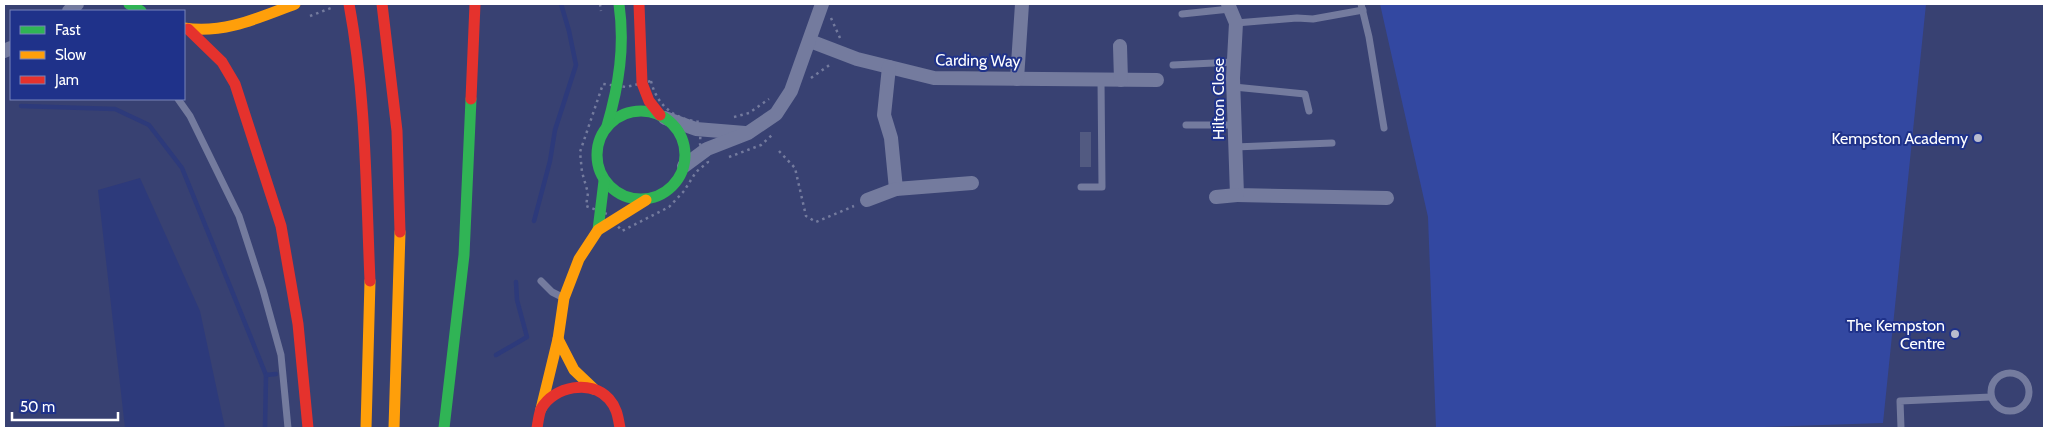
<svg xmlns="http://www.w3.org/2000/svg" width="2048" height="432" font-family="Cabin,sans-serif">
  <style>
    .green { fill: #3348a1 }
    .water { fill: #2d3a7b }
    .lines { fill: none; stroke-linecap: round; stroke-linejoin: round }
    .stream { stroke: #2d3a7b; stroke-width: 4.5 }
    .building { fill: #525a81 }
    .path { stroke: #747b9e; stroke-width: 2.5; stroke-dasharray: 2.5 4; stroke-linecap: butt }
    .lane { stroke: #747b9e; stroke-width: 7 }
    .street { stroke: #747b9e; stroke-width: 14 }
    .fast { stroke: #30b455; stroke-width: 11 }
    .slow { stroke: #ff9f0a; stroke-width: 11 }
    .jam { stroke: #e5322d; stroke-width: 11 }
    .poi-dot { fill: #b9bcce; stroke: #1f328a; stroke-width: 2 }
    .labels { text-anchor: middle; stroke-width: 4; stroke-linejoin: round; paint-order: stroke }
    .street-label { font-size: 16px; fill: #fff; stroke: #1f328a }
    .poi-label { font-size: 16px; fill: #fff; stroke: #1f328a; text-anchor: end }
  </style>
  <rect width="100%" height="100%" fill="#384172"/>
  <polygon class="green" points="1380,4 1926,4 1883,423 1731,428 1436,428 1428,217"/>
  <polygon class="water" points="140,178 200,311 225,428 125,428 98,190"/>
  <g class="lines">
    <g class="stream">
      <polyline points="21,106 115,109 149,125 182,168 266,375 265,428"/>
      <polyline points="534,221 550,161 555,130 576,65 569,31 561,4"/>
      <polyline points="496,355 527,337 517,300 516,282"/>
      <polyline points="266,375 276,374"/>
    </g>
  </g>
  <rect class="building" x="1080" y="132" width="11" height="35"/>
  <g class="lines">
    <g class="path">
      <polyline points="600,4 601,11"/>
      <polyline points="310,16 331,8"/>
      <polyline points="831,18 840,38"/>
      <polyline points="811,78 831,64"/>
      <path d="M 651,81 C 657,106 675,120 701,122 L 700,144 L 708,162 L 696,172 L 684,191 L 669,207 L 622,231 L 607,214 L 586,206 L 588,193 L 582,172 L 580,152 L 603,84 L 626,87 Z"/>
      <polyline points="734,117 749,113 769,99"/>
      <polyline points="779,151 795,168 806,216 816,222 854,206"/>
      <polyline points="729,157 761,145 772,135"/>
    </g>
    <g class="lane">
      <polyline points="1361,4 1369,37 1384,128"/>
      <polyline points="1182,14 1230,9"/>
      <polyline points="1236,23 1297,18 1313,19 1363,10"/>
      <polyline points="1173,65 1234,62"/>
      <polyline points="1234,87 1305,94 1309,111"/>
      <polyline points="178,99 190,116 239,216 263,290 281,355 288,428"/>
      <polyline points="1186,125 1235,125"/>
      <polyline points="1235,147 1332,143"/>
      <polyline points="1081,187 1102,187 1101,80"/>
      <polyline points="541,281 552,292 562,297"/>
      <circle cx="2010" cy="392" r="19"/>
      <polyline points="1901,428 1900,401 1991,397"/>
    </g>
    <g class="street">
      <polyline points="1228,4 1236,23 1233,78 1237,195 1387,198"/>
      <polyline points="69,11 77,4"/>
      <polyline points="810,41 857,59 934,78 1157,80"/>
      <polyline points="1120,46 1121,80"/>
      <polyline points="4,51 11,48"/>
      <polyline points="889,67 884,115 891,138 896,189 972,183"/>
      <polyline points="1017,79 1022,4"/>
      <polyline points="665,118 696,129 745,133"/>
      <polyline points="684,166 707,149 748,133 776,114 791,91 822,4"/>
      <polyline points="1216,197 1237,195"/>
      <polyline points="867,200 896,189"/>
    </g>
    <g class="fast">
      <polyline points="129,4 141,11"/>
      <circle cx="641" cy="155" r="44"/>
      <path d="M 607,126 C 619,85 625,46 619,4"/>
      <polyline points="598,230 604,181"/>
      <polyline points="444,428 464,255 471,99"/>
    </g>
    <g class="slow">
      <path d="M 184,28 C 224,34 258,18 295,4"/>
      <polyline points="558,339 574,370 594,389"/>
      <polyline points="541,409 558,339 564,298 579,259 598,230 646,200"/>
      <polyline points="366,428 370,281"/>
      <polyline points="394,428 400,232"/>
    </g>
    <g class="jam">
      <path d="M 349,4 C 366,95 366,189 370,281"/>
      <polyline points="382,4 397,131 400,232"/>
      <polyline points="639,4 642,83 649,101 660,115"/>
      <polyline points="188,29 222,62 235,84 281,226 298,324 308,428"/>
      <polyline points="471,99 475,4"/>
      <path d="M 537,428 C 538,422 539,414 541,409 C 554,386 591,379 609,399 C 617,408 618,417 620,428"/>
    </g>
  </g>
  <g class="poi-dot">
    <circle cx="1978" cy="138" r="5"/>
    <circle cx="1955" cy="334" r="5"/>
  </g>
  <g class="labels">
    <g class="street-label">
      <text transform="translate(978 60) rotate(1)" y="6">Carding Way</text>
      <text transform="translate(1218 99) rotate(-90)" y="6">Hilton Close</text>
    </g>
    <g class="poi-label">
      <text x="1968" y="144">Kempston Academy</text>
      <text x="1945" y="331">The Kempston<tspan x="1945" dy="18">Centre</tspan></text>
    </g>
  </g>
  <rect width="2048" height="432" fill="none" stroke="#ffffff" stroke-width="10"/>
  <rect x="10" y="10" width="175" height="90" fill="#1f328a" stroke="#7984b9"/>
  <rect x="20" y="26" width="25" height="8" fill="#30b455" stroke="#7984b9"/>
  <text x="55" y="35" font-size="15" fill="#ffffff">Fast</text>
  <rect x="20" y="51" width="25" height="8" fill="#ff9f0a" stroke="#7984b9"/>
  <text x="55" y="60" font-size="15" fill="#ffffff">Slow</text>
  <rect x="20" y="76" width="25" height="8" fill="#e5322d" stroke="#7984b9"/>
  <text x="55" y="85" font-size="15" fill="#ffffff">Jam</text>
  <path d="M12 412v8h106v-8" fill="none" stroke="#ffffff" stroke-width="2.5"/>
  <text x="20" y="412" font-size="15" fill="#ffffff" stroke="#1f328a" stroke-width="4" paint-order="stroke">50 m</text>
</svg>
